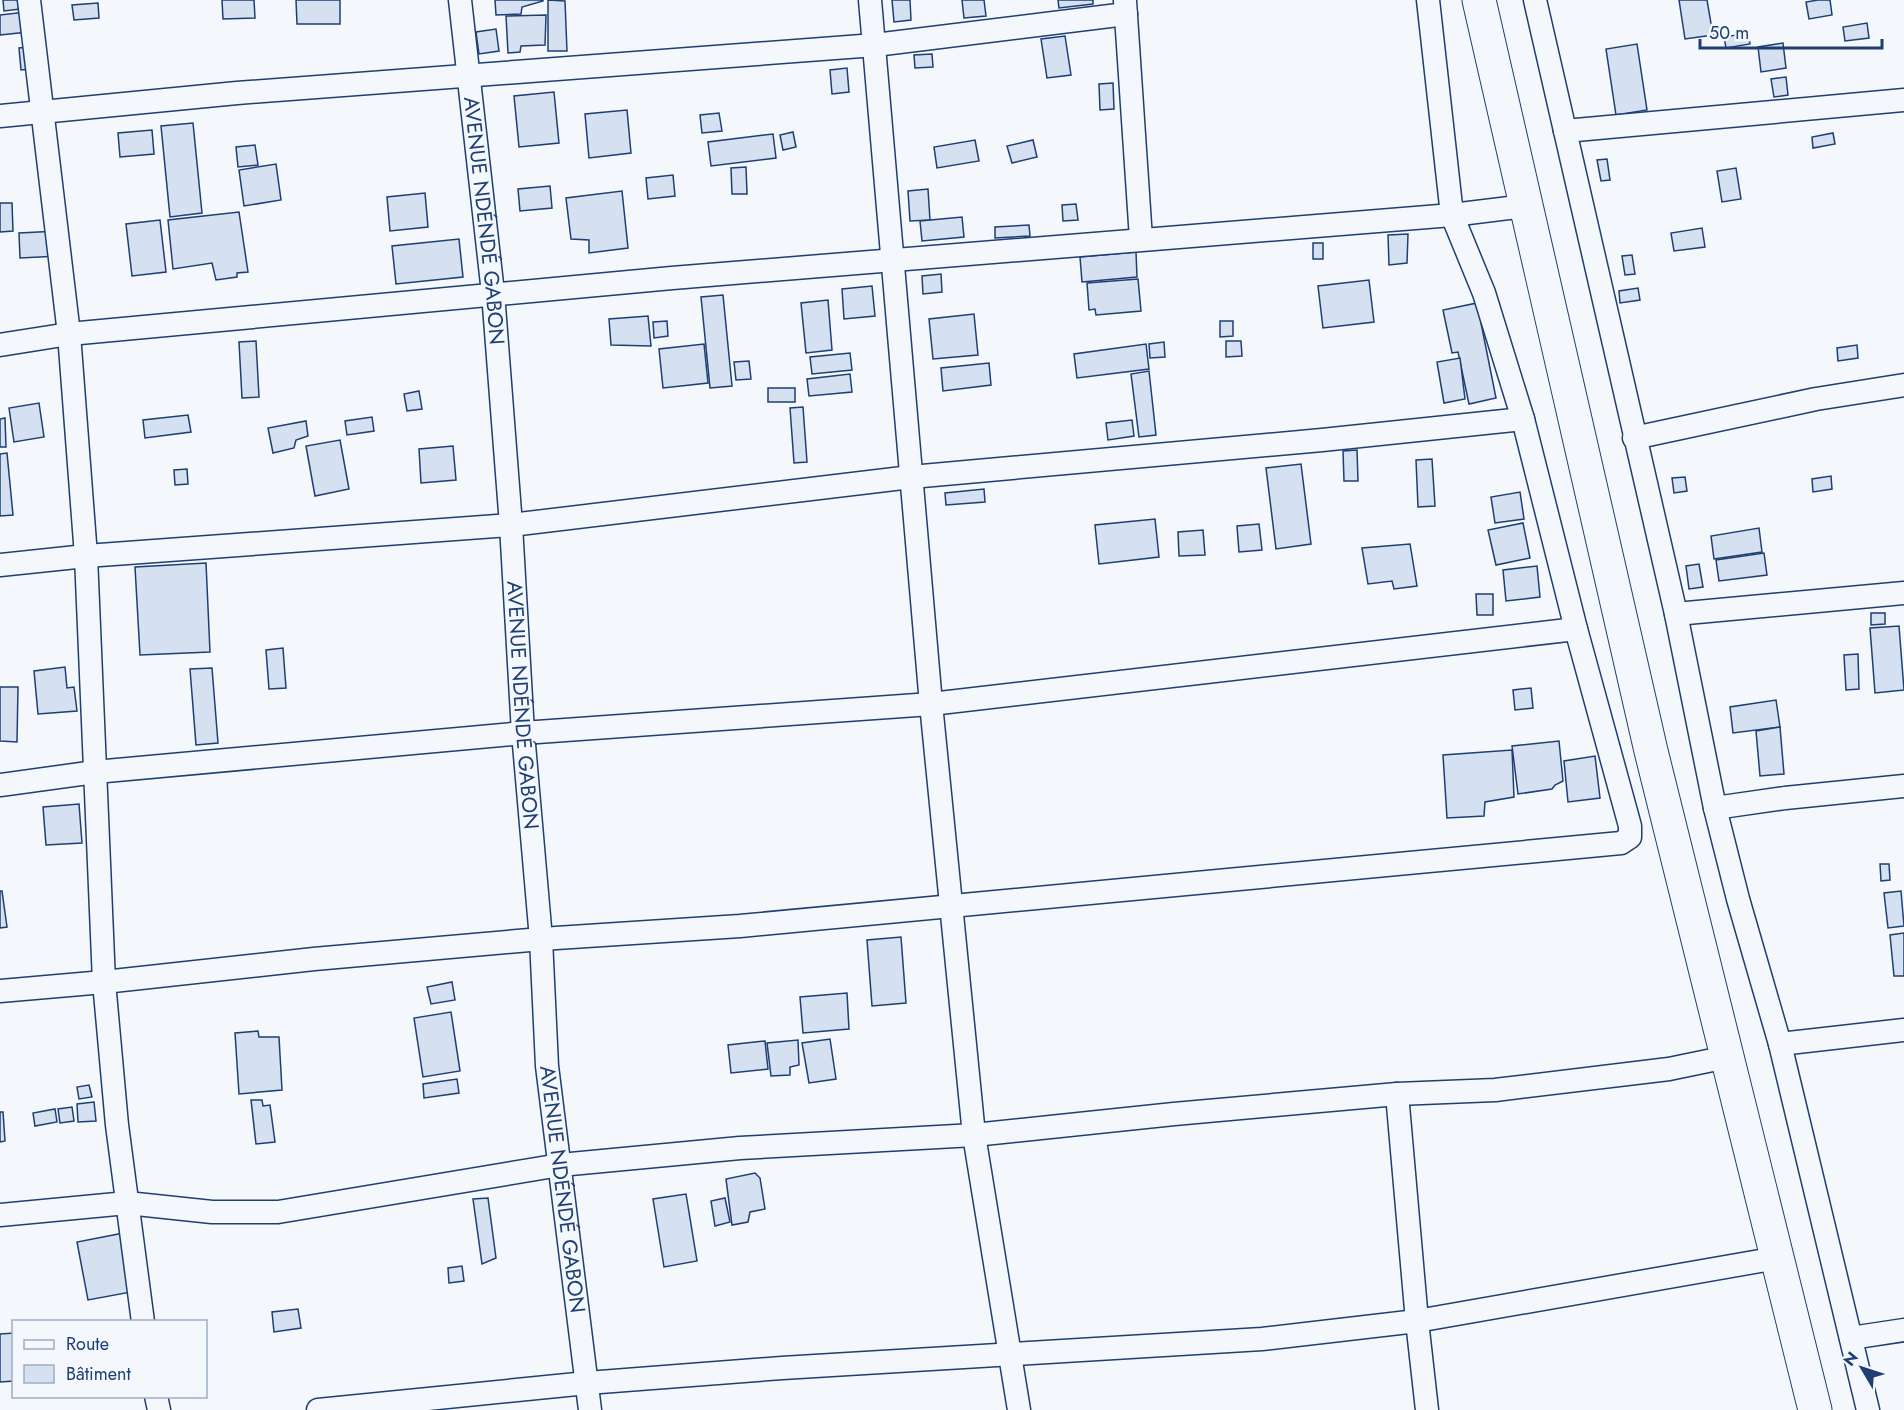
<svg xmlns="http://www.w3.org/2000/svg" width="1904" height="1410" font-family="Jost,sans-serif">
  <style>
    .building { fill: #d5e0f0; stroke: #1d3f73; stroke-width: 1.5 }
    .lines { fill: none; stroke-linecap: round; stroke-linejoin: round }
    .minor-casing { stroke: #1d3f73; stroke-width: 25 }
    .trunk-casing { stroke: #1d3f73; stroke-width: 35 }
    .minor { stroke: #f4f7fb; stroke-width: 22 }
    .trunk { stroke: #f4f7fb; stroke-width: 33 }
    .labels { text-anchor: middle; stroke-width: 4.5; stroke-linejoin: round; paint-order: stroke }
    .street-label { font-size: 21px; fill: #1d3f73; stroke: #f4f7fb }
  </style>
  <rect width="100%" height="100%" fill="#f4f7fb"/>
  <g class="building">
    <polygon points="3,0 27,0 28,8 4,11"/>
    <polygon points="222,0 254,0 255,18 223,19"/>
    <polygon points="296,0 340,0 340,24 297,24"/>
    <polygon points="495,0 543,0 543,1 522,7 521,14 496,15"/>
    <polygon points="548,0 565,1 567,51 548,51"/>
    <polygon points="892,0 910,0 911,20 894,22"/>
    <polygon points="962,0 984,0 986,16 964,18"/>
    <polygon points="1058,0 1093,0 1093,4 1059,8"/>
    <polygon points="1679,0 1707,0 1713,35 1685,39"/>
    <polygon points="1818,0 1830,0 1832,15 1809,19 1806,2"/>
    <polygon points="98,3 99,18 74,20 72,5"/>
    <polygon points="35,11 37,31 0,35 0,15"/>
    <polygon points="546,15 545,45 521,46 520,52 508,53 506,16"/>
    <polygon points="1867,23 1869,38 1845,41 1843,27"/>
    <polygon points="496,29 499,51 479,54 476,32"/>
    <polygon points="1748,33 1750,44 1726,48 1724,37"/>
    <polygon points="1065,36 1071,75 1047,78 1041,39"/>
    <polygon points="1783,43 1786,68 1761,72 1758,47"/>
    <polygon points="1637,44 1647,110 1616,115 1606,49"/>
    <polygon points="40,46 42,68 21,70 19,48"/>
    <polygon points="932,54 933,67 915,68 914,55"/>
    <polygon points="847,68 849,92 832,94 830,70"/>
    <polygon points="1786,77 1788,95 1774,97 1771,79"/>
    <polygon points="1113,83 1114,109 1100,110 1099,84"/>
    <polygon points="554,92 559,143 519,147 514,96"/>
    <polygon points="627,110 631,153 589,158 585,114"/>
    <polygon points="719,113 722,131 702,133 700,115"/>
    <polygon points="193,123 202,213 170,217 161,126"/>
    <polygon points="152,130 154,154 120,157 118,133"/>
    <polygon points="793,132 796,147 783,150 780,135"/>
    <polygon points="1833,133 1835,144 1813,148 1812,137"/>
    <polygon points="773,134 776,158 711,166 708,142"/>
    <polygon points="975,140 979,161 937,168 934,147"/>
    <polygon points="1033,140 1037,157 1012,163 1007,146"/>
    <polygon points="255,145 258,165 238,167 236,147"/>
    <polygon points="1607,159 1610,180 1601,181 1597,160"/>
    <polygon points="276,164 281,200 244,206 239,170"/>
    <polygon points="746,167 747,194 732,194 731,168"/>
    <polygon points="1736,168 1741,199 1722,202 1717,171"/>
    <polygon points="673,175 675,196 648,199 646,178"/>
    <polygon points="550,186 552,208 520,211 518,189"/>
    <polygon points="928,189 930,220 910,221 908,191"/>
    <polygon points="622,191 628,248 589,253 589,240 571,239 566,198"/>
    <polygon points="425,193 428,227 390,231 387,197"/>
    <polygon points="0,203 12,203 13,231 0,232"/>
    <polygon points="1076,204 1078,220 1063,221 1062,205"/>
    <polygon points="239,212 248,272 237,273 237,277 216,280 212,263 173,269 168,220"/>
    <polygon points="962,217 964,237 922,241 920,221"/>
    <polygon points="160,220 166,272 132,276 126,224"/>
    <polygon points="1029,225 1030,236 995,238 995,227"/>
    <polygon points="1702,228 1705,247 1674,251 1671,233"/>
    <polygon points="58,231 59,256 20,258 19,233"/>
    <polygon points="1408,234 1407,263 1389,265 1388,235"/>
    <polygon points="459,239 463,277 396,284 392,246"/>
    <rect x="1313" y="243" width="10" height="16"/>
    <polygon points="1136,252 1137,277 1082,282 1080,257"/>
    <polygon points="1632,255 1635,274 1625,275 1622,256"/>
    <polygon points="941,274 942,292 923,294 922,276"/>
    <polygon points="1138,279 1141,311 1096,315 1095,309 1089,310 1087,283"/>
    <polygon points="1369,280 1374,322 1323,328 1318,286"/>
    <polygon points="872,286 875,316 844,319 842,289"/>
    <polygon points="1638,288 1640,300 1620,303 1619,291"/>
    <polygon points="723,295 732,386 710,388 701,297"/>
    <polygon points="828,300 832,350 806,353 801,303"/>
    <polygon points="1477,303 1496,398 1469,404 1458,352 1452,353 1443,310"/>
    <polygon points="974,314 978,355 933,359 929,319"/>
    <polygon points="648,316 651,346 611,345 609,319"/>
    <polygon points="667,321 668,336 654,338 653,322"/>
    <polygon points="1220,321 1233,321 1233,336 1220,337"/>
    <polygon points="256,341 259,397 242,398 239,342"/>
    <polygon points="1226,341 1241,341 1242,356 1226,357"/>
    <polygon points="1164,342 1165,357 1150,358 1149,344"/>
    <polygon points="704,344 708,383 663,388 659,349"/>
    <polygon points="1146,344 1149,369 1077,378 1074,354"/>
    <polygon points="1857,345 1858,358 1838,361 1837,348"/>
    <polygon points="850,353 852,370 812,374 810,357"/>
    <polygon points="1460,358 1465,399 1444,403 1437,362"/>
    <polygon points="749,361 751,379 736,380 734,362"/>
    <polygon points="989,363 991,385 943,391 941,368"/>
    <polygon points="1149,371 1156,435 1139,437 1131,374"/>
    <polygon points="850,374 852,392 809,396 807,379"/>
    <rect x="768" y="388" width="27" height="14"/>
    <polygon points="419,391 422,409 407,411 404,394"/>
    <polygon points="39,403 44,437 14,442 9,408"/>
    <polygon points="803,407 807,462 794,463 790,408"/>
    <polygon points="188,415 191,432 145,438 143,420"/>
    <polygon points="372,417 374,431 347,435 345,421"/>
    <polygon points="5,418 6,447 0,447 0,419"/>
    <polygon points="1132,420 1134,436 1108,440 1106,423"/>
    <polygon points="306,421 308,436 296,440 294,448 273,453 268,428"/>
    <polygon points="340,440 349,489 315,496 306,446"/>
    <polygon points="453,446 456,480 421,483 419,449"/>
    <polygon points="1357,450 1358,481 1344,481 1343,451"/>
    <polygon points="7,453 13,515 0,516 0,454"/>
    <polygon points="1432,459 1435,506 1418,507 1416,460"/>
    <polygon points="1301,464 1311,544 1276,549 1266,468"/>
    <polygon points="187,469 188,484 175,485 174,470"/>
    <polygon points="1831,476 1832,489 1813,492 1812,479"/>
    <polygon points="1685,477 1687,491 1674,493 1672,478"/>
    <polygon points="984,489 985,502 946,505 945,493"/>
    <polygon points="1520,492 1524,519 1495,523 1491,497"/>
    <polygon points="1155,519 1159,557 1099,564 1095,525"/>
    <polygon points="1523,523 1530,558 1496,565 1488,530"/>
    <polygon points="1259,524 1262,550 1239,552 1237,526"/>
    <polygon points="1759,528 1762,552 1714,559 1711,536"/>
    <polygon points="1203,530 1205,555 1179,556 1178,532"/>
    <polygon points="1410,544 1417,586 1394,589 1392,581 1368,584 1362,548"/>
    <polygon points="1764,553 1767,575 1719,581 1716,560"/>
    <polygon points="206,563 210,652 140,655 135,567"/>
    <polygon points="1699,564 1703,587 1689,589 1686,566"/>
    <polygon points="1537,566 1540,597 1506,601 1503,570"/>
    <polygon points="1476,594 1493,594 1493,615 1477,615"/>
    <polygon points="1871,613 1885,613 1885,624 1871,625"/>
    <polygon points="1899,626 1904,690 1875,693 1870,628"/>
    <polygon points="283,648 286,688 269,689 266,650"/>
    <polygon points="1858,654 1859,689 1846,690 1844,655"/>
    <polygon points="65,667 67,688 74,687 77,711 38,714 34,671"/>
    <polygon points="212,668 218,743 196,745 190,669"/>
    <polygon points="0,687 18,687 17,742 0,741"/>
    <polygon points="1531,688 1533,708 1515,710 1513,690"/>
    <polygon points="1776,700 1780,727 1733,733 1730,707"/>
    <polygon points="1780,727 1784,774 1760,776 1756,731"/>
    <polygon points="1559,741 1563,781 1555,785 1552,789 1518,794 1512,746"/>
    <polygon points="1512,750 1514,797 1485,802 1484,816 1447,818 1443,755"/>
    <polygon points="1595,756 1600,798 1568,802 1564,761"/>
    <polygon points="79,804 82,843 46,845 43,807"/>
    <polygon points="1880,864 1889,864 1890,880 1881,881"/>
    <polygon points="0,891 2,891 7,927 0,928"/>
    <polygon points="1901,891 1904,926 1888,928 1884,893"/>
    <polygon points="1904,933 1904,976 1894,976 1890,935"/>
    <polygon points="901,937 906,1003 872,1006 867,940"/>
    <polygon points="452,982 455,1000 431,1004 427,987"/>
    <polygon points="847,993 849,1029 803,1033 800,997"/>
    <polygon points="451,1012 460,1071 423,1077 414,1018"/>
    <polygon points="258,1031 259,1037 279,1037 282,1090 239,1094 235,1033"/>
    <polygon points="830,1039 836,1079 809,1083 802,1043"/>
    <polygon points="798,1040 799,1065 790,1067 790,1075 771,1076 767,1043"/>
    <polygon points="765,1041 768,1069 731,1073 728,1045"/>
    <polygon points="457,1079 459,1093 424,1098 423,1084"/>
    <polygon points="89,1085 92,1097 79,1099 77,1087"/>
    <polygon points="251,1100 262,1100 263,1106 270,1105 275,1142 256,1144"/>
    <polygon points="94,1102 96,1121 78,1122 77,1104"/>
    <polygon points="72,1107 74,1121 60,1123 58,1109"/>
    <polygon points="55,1109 57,1122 35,1126 33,1113"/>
    <polygon points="0,1112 3,1112 5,1141 0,1142"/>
    <polygon points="755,1173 760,1178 765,1209 750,1212 748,1222 732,1225 726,1179"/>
    <polygon points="686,1194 697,1261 664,1267 653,1199"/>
    <polygon points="488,1198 496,1258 482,1264 473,1199"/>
    <polygon points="725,1198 730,1222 715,1226 711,1201"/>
    <polygon points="134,1231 142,1290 88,1300 77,1242"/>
    <polygon points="462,1266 464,1281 449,1283 448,1268"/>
    <polygon points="298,1309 301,1328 274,1332 272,1312"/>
    <polygon points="14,1333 14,1381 0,1382 0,1334"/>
  </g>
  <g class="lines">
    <defs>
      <g id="minor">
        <polyline points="29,0 69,334 86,556 104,982 117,1125 143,1322"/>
        <path id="s1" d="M 460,0 L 493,293 L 511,525 L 523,733 L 541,939 L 547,1066 L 590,1410"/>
        <polyline points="870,0 931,704 974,1135 1019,1410"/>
        <polyline points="1535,0 1676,614 1715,808 1738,899 1780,1044 1868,1410"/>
        <polyline points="1125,1 1141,239"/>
        <polyline points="0,116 237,93 875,45 1126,14"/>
        <polyline points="1565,131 1904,100"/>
        <polyline points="0,345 69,334 672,278 1452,215 1526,206"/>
        <polyline points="1634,438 1816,399 1904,385"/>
        <polyline points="0,565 86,556 511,525 911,477 1322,440 1523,419"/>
        <polyline points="1676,614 1904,593"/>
        <polyline points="0,785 95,772 523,733 931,704 1576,629"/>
        <polyline points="1715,808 1785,798 1904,786"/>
        <polyline points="0,991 104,982 314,959 541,939 740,926 1621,843 1630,837 1630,826 1576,629 1523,419 1484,293 1452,215 1428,0"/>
        <polyline points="1780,1044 1904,1030"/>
        <polyline points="1397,1094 1417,1321 1427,1410"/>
        <polyline points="0,1215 127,1203 212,1212 278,1212 560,1165 740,1148 974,1135 1174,1114 1397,1094 1495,1090 1669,1069 1727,1057"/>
        <polyline points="1851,1338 1904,1330"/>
        <polyline points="156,1396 159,1410"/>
        <polyline points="318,1410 587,1383 782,1368 1262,1339 1417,1321 1777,1258"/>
      </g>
      <polyline id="trunk" points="1479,0 1651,751 1815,1410"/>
    </defs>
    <use href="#minor" class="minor-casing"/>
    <use href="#trunk" class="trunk-casing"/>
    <use href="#minor" class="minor"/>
    <use href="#trunk" class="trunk"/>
  </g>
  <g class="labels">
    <g class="street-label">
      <text dy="7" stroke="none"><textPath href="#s1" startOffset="222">AVENUE NDÉNDÉ GABON</textPath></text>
      <text dy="7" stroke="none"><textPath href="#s1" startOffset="708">AVENUE NDÉNDÉ GABON</textPath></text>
      <text dy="7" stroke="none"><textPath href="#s1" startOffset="1194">AVENUE NDÉNDÉ GABON</textPath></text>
    </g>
  </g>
  <rect x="12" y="1320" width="195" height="78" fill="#f4f7fb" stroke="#9eadc5" stroke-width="1.5"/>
  <rect x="24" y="1340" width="30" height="9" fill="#f4f7fb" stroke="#9eadc5" stroke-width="1.5"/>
  <text x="66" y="1350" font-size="18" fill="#1d3f73">Route</text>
  <rect x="24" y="1365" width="30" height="18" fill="#d5e0f0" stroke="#9eadc5" stroke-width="1.5"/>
  <text x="66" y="1380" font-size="18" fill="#1d3f73">Bâtiment</text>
  <g transform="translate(1862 1368) rotate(309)" stroke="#f4f7fb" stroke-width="4.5" paint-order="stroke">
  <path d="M0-4.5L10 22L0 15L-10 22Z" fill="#1d3f73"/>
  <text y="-9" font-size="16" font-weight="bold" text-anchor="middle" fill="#1d3f73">N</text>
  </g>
  <path d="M1700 39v9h182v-9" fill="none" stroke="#1d3f73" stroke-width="3"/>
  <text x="1709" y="39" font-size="18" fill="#1d3f73" stroke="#f4f7fb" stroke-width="4.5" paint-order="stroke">50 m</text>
</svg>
